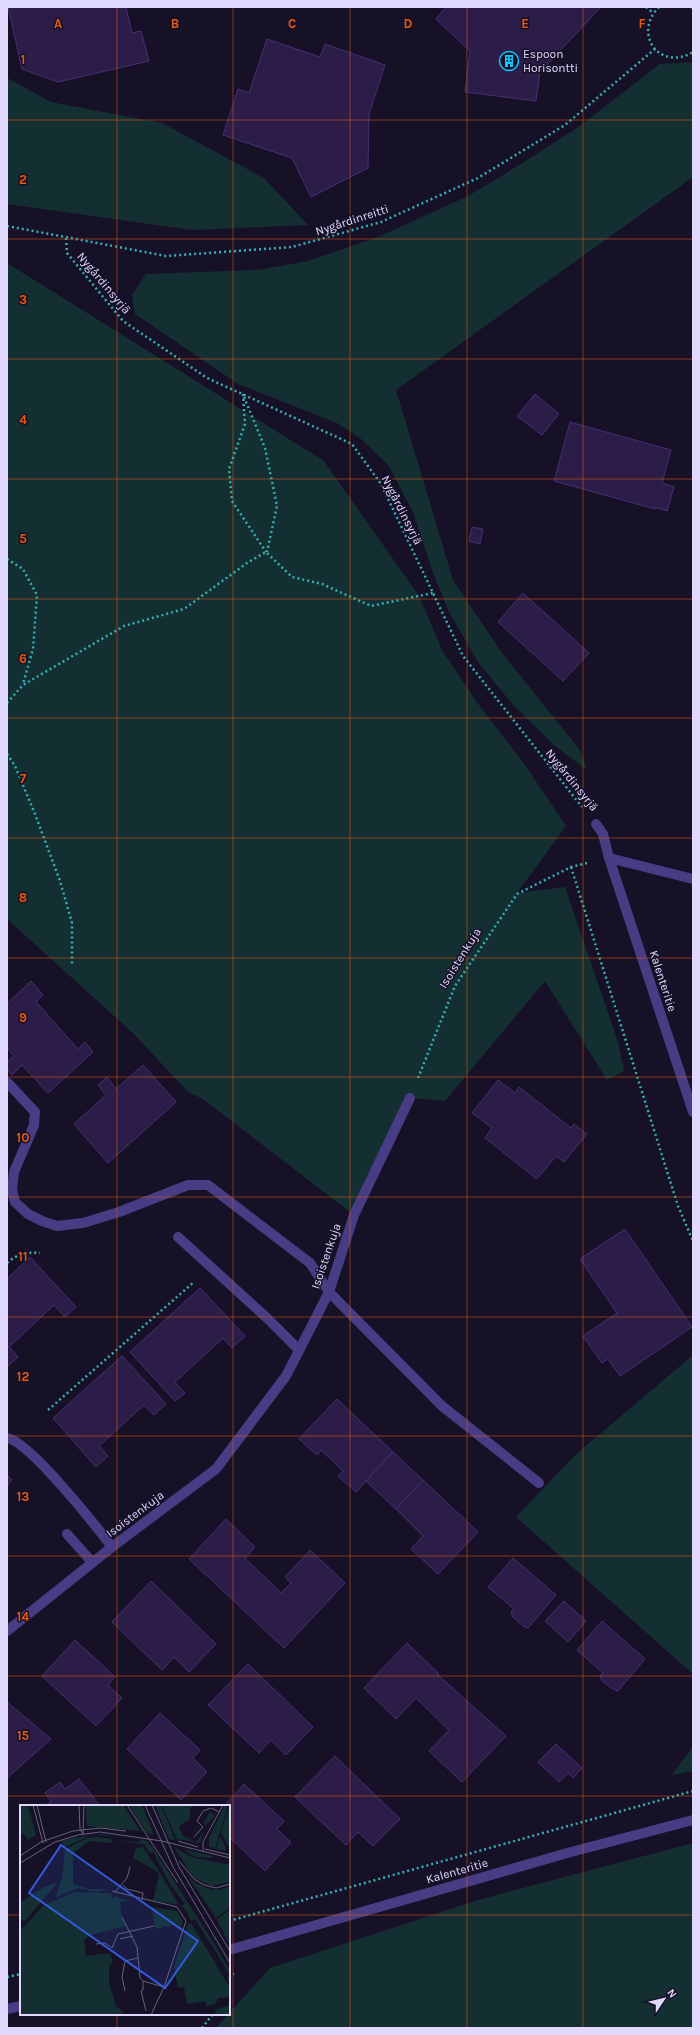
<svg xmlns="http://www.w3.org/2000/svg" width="700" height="2035" font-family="Karla,sans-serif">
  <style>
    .green { fill: #142f31 }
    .building { fill: #2b1d48; stroke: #453073 }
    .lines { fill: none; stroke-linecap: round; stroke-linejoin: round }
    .path { stroke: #34b0b6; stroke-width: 2.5; stroke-dasharray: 2 3; stroke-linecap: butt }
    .lane { stroke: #483d85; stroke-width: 10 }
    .street { stroke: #483d85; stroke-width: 10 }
    .grid { fill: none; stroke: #e8590c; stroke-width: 1; stroke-opacity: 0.55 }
    .labels { text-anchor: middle; stroke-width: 3; stroke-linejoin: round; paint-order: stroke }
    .poi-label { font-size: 12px; fill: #e1d8fe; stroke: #171128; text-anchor: start }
    .street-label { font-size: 12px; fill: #e1d8fe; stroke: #171128 }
    .inset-road { fill: none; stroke: #68617e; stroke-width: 1 }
    .view { fill: #315cdc; fill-opacity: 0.15; stroke: #315cdc; stroke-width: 2 }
    .inset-edge { fill: none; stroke: #e1d8fe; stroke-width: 2 }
    .grid-label { font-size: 13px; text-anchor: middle; font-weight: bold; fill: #e8590c; stroke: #171128; stroke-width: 3; stroke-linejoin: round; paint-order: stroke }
  </style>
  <rect width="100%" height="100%" fill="#171128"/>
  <g class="green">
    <polygon points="693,62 693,177 396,390 453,580 502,653 580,750 587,770 555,746 515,707 478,662 449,612 432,570 413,512 388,465 360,438 337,423 238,384 135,314 132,295 146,274 258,270 308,261 378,237 468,196 521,164 577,128 660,64"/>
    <polygon points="7,78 51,102 162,123 264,178 308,225 192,230 7,204"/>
    <polygon points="7,263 324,461 419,596 442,650 476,701 525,765 566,826 517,893 565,887 618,1042 624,1071 607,1080 545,981 445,1101 410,1098 354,1215 203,1099 188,1092 134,1034 7,919"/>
    <polygon points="693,1355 693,1674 516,1517 574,1456"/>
    <polygon points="693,1746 693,1771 672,1775"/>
    <polygon points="693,1843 693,2028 216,2028 270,1968 478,1900"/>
  </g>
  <g class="building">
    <polygon points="8,7 126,7 132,33 141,31 149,61 58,82 22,69"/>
    <polygon points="446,7 601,7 540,72 536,101 465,92 470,51 436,19"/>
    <polygon points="267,39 320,57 325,44 385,65 369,114 368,168 311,197 292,158 223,135 238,89 249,93"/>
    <polygon points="535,394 559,414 542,435 517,416"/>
    <polygon points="570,422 671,450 662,483 674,487 667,511 655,507 655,509 554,481"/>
    <polygon points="472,527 483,529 480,544 469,541"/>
    <polygon points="523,593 589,653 563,681 498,622"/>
    <polygon points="31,981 43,995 36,1002 78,1049 85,1042 93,1052 48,1093 22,1065 12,1075 7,1069 7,1062 14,1056 7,1048 7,1004"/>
    <polygon points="143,1065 176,1102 108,1163 74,1124 106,1095 98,1085 107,1077 116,1089"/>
    <polygon points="498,1080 515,1093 519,1087 571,1128 574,1124 587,1134 564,1162 556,1156 537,1179 485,1138 492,1128 472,1113"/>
    <polygon points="625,1229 692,1327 620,1376 608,1359 602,1363 583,1336 617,1313 580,1259"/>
    <polygon points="30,1257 76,1307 65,1317 54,1305 9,1347 18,1357 7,1367 7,1279"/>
    <polygon points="200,1288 245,1336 232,1348 223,1338 175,1382 185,1393 175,1401 130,1352"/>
    <polygon points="122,1356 166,1404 154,1415 144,1405 99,1446 108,1456 96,1467 53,1418"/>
    <polygon points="337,1399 393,1452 356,1492 338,1476 343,1471 321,1450 317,1455 299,1439"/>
    <polygon points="393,1452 423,1480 396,1509 366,1481"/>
    <polygon points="7,1475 12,1480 7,1486"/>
    <polygon points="423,1480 478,1532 438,1574 411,1549 423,1536 396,1509"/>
    <polygon points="226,1519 255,1547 245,1558 281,1593 291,1583 285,1577 310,1550 345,1583 284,1648 189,1559"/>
    <polygon points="513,1558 556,1595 528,1628 523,1626 513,1617 511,1612 514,1609 488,1587"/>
    <polygon points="151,1581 216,1644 189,1672 174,1657 162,1670 112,1622"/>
    <polygon points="564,1601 586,1621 568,1642 545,1621"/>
    <polygon points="602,1621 645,1659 618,1691 613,1689 602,1681 600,1676 603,1673 577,1650"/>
    <polygon points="75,1640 115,1677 108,1685 122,1698 96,1726 42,1676"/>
    <polygon points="407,1643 439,1674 438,1675 506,1736 462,1782 429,1751 449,1730 416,1698 396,1719 364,1688"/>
    <polygon points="248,1664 313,1727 286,1755 271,1740 259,1753 208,1705"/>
    <polygon points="7,1702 51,1739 7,1778"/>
    <polygon points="160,1713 200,1750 193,1758 207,1772 181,1800 127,1749"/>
    <polygon points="556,1744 582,1768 573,1778 568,1773 559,1782 538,1762"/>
    <polygon points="335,1756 400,1819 373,1846 358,1832 346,1845 295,1797"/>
    <polygon points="79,1779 99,1805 45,1806 51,1801 45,1793 52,1788 60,1782 65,1789"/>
    <polygon points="244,1784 284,1821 277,1829 291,1842 265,1871 229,1837 229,1806 224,1806"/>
  </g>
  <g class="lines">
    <g class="path">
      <polyline points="646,7 653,13"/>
      <path d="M 659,7 C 632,34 660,72 693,52"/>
      <polyline points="691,7 693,8"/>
      <polyline points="7,226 166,256 292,247 381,222 478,178 565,125 655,49"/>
      <polyline points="66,238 67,253 123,321 207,378 352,444 381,484 463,656 582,807"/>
      <polyline points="243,394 245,424 229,469 232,501 266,552"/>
      <polyline points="244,397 265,448 277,506 267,552"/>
      <polyline points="7,559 23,569 37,595 33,649 23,684"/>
      <polyline points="7,703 23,685 124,626 184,609 247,563 266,552 292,577 322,584 371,606 433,593"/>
      <polyline points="7,754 15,766 35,814 60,881 72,923 72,965"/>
      <polyline points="571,867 678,1206 693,1241"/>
      <polyline points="418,1078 455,986 517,894 571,867 587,863"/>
      <path d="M 7,1263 C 17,1254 26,1252 40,1253"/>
      <polyline points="48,1410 194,1282"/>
      <polyline points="229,1921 693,1791"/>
      <polyline points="7,1977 21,1974"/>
      <polyline points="229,1977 234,1974"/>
      <polyline points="202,2028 213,2014"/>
    </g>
    <g class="lane">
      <polyline points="7,1082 35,1112 34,1125 14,1172 12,1190 15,1202 28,1214 42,1221 57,1226 83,1223 119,1212 188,1185 208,1185 310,1263 329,1292 442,1406 539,1483"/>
      <polyline points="178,1237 267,1318 299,1350"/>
      <path d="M 7,1438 C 29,1441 96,1526 112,1547"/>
      <polyline points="67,1534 92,1562"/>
    </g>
    <g class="street">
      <polyline points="596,824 603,834 609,858 693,1112"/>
      <polyline points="609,858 693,879"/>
      <polyline points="7,1631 112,1547 216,1469 286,1376 329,1292 354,1215 410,1098"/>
      <polyline points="229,1950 571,1852 693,1820"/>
      <polyline points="7,2009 21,2006"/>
    </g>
  </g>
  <path class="grid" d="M 117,7 L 117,1806M 233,7 L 233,2028M 350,7 L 350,2028M 467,7 L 467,2028M 583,7 L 583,2028M 7,120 L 693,120M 7,239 L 693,239M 7,359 L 693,359M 7,479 L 693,479M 7,599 L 693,599M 7,718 L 693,718M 7,838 L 693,838M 7,958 L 693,958M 7,1077 L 693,1077M 7,1197 L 693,1197M 7,1317 L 693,1317M 7,1436 L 693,1436M 7,1556 L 693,1556M 7,1676 L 693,1676M 7,1796 L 693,1796M 7,1915 L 21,1915M 229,1915 L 693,1915M 117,2014 L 117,2028"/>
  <defs>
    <symbol id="building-ring" viewBox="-11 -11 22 22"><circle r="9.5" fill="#171128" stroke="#0bc6f7" stroke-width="1.5"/><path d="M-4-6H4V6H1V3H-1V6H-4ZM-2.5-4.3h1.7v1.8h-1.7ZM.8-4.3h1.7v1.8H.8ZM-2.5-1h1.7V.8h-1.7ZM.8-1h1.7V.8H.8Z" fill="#0bc6f7"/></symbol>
  </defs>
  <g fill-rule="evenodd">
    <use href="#building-ring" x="498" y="50" width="22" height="22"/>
  </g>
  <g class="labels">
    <g class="poi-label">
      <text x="523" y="58">Espoon<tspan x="523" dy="14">Horisontti</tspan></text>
    </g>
    <g class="street-label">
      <text transform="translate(352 220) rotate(-18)" y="4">Nygårdinreitti</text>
      <text transform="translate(104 283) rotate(50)" y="4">Nygårdinsyrjä</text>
      <text transform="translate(402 510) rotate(63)" y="4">Nygårdinsyrjä</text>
      <text transform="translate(572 780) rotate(51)" y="4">Nygårdinsyrjä</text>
      <text transform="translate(460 958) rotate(-58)" y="4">Isoistenkuja</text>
      <text transform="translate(663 981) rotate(72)" y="4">Kalenteritie</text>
      <text transform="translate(326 1256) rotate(-71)" y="4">Isoistenkuja</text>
      <text transform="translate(135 1514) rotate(-37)" y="4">Isoistenkuja</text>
      <text transform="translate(457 1871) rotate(-16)" y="4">Kalenteritie</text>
    </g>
  </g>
  <g transform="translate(20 1805)">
    <rect width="210" height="210" fill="#171128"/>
    <path d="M 0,0 L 8,0 L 16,30 L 8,35 L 4,29 L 0,28 ZM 66,0 L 103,0 L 120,26 L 67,21 ZM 109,0 L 122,0 L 134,30 L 127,28 ZM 135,0 L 141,0 L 155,35 L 149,34 ZM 142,0 L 174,0 L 170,3 L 170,14 L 159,21 L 163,31 L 176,37 L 184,26 L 180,38 L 157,34 ZM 205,0 L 207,0 L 206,7 L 195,44 L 189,41 L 189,33 ZM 208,4 L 210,5 L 210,45 L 201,27 ZM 190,7 L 195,11 L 185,20 L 184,17 ZM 83,29 L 94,31 L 71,30 L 45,42 L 41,36 L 52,33 ZM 200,31 L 206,43 L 206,46 L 196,44 ZM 77,32 L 91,34 L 92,38 L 70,36 L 53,48 L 53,79 L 69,84 L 88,84 L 76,87 L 58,83 L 35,93 L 42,73 L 45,44 L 68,33 ZM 121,34 L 127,36 L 133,43 L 195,140 L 210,165 L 210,179 L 207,172 L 210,171 L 196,147 L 174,113 L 173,116 L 170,115 L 168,108 L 161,100 L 165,99 L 150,79 L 133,47 L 130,48 L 124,39 L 96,35 L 119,37 ZM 122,42 L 137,63 L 159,100 L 133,96 L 139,70 L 135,65 L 113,53 L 116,43 ZM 154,42 L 171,52 L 210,60 L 210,77 L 191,81 L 173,72 ZM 162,44 L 192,51 L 192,53 L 176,52 ZM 167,70 L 175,78 L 189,84 L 199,85 L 210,81 L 210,100 L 207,105 L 196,113 ZM 38,77 L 4,117 L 0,113 L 1,97 L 24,82 ZM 55,87 L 91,88 L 93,94 L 95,91 L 110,96 L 100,97 L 102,112 L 107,121 L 70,130 L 64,135 L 66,151 L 89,148 L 93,155 L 89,163 L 89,178 L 96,201 L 105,209 L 115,210 L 0,210 L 0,126 L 24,100 ZM 132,102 L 157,106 L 163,117 L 160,126 L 157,119 L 135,124 ZM 210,104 L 210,140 L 197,115 ZM 171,118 L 210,183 L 210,192 L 198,193 L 195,199 L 186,201 L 185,196 L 167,199 L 164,182 L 158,183 L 154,162 L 168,119 ZM 210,200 L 210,210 L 194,210 L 197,204 Z" fill="#142f31"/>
    <path class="inset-road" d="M 13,0 L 23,38M 17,0 L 26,37M 59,0 L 60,24 L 63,29M 107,0 L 158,78M 125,0 L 153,62 L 210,158M 132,0 L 159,62 L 210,146M 63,29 L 64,0M 174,32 L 183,22 L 177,16 L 183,6 L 191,3 L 200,7M 158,36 L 178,42M 185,44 L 210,50M 183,46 L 183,37 L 203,0M 0,51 L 21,37 L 53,26 L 80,23 L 106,26M 159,56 L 174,74 L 184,80 L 196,83 L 210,79M 0,58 L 35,37 L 58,30 L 80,27 L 142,36 L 210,53M 103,80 L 107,84 L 123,88 L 122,95M 92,86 L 157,102 L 166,116 L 144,182 L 131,210M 95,87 L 107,73 L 110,62M 102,112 L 117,142 L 120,173 L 123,176 L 144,182M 100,134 L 113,131M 76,139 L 85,138 L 92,143 L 98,129 L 134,121M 123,176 L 123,185 L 121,186 L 126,206M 105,186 L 102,172 L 105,156 L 118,153"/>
    <path class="view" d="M 41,40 L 178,136 L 145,183 L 9,88 Z"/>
    <rect width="210" height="210" class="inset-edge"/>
  </g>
  <g class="grid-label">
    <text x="58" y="28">A</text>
    <text x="175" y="28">B</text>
    <text x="292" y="28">C</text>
    <text x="408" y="28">D</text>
    <text x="525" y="28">E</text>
    <text x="642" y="28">F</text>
    <text x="23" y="64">1</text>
    <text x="23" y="184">2</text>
    <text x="23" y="304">3</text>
    <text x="23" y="424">4</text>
    <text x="23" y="543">5</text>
    <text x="23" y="663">6</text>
    <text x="23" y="783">7</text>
    <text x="23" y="902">8</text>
    <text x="23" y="1022">9</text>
    <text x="23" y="1142">10</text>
    <text x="23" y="1261">11</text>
    <text x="23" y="1381">12</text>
    <text x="23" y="1501">13</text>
    <text x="23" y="1621">14</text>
    <text x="23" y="1740">15</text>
  </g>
  <rect width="700" height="2035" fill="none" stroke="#e1d8fe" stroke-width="16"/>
  <g transform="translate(664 1999) rotate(55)" stroke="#171128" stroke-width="3" paint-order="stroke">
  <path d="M0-3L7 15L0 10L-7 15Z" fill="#e1d8fe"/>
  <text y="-6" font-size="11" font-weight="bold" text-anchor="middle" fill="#e1d8fe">N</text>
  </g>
</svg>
